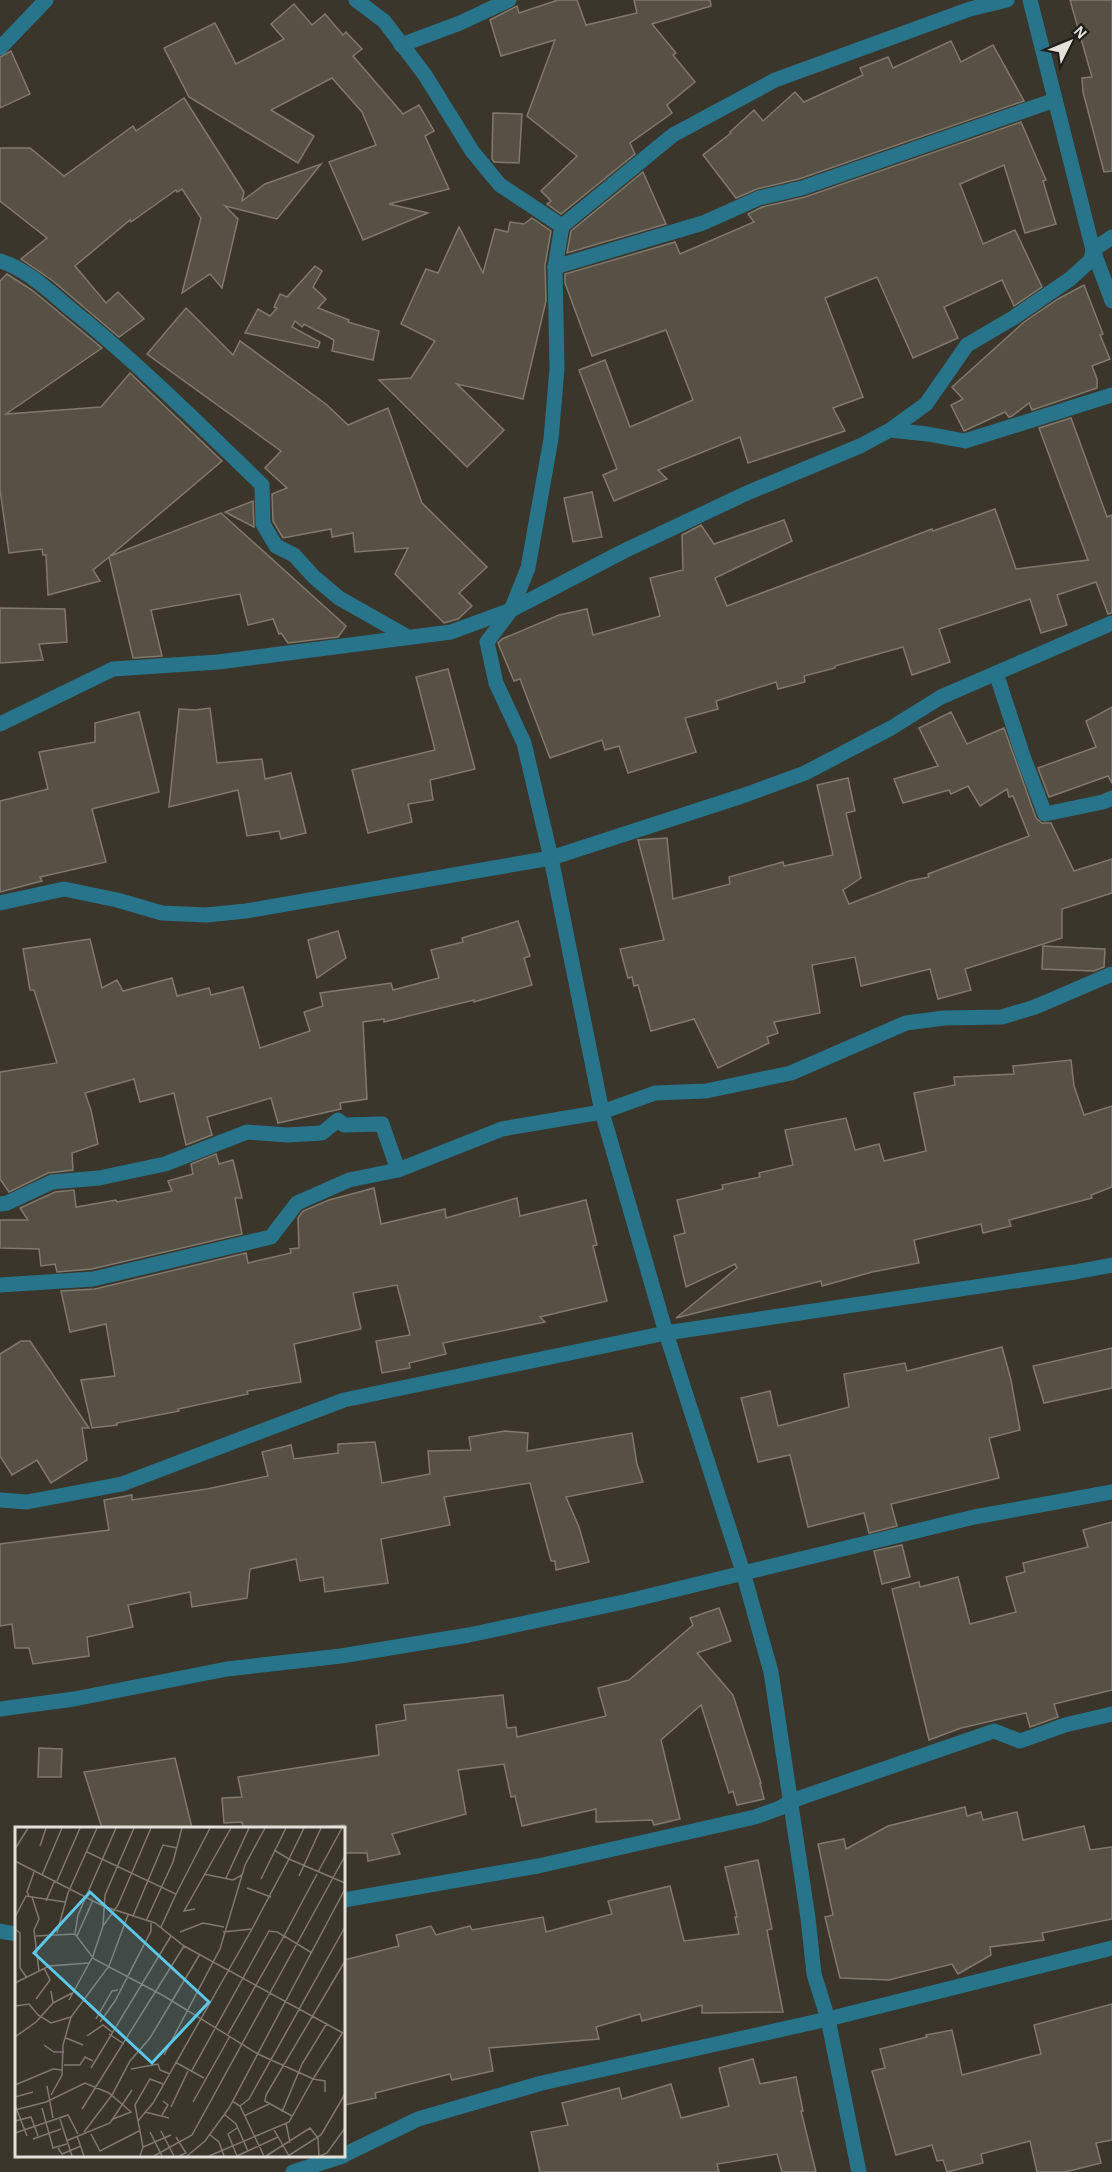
<svg xmlns="http://www.w3.org/2000/svg" width="1112" height="2172" font-family="'Alegreya Sans',sans-serif">
<style>
.building{fill:#565045;stroke:#807a6e;stroke-width:1.5}
.lines{fill:none;stroke-linecap:round;stroke-linejoin:round}
.minor{stroke:#27748b;stroke-width:15}
.inset-road{fill:none;stroke:#7f7a71;stroke-width:1.5}
.view{fill:#5dc7e8;fill-opacity:0.15;stroke:#5dc7e8;stroke-width:3}
.inset-edge{fill:none;stroke:#e4e1da;stroke-width:3}
</style>
<rect width="100%" height="100%" fill="#3b362b"/>
<g class="building">
<polygon points="558,0 577,0 586,25 637,13 634,0 710,0 711,6 652,24 676,53 673,55 695,82 667,105 672,113 630,143 635,154 561,214 547,204 551,201 541,191 577,156 527,116 555,40 501,56 490,20 517,6 519,13"/>
<polygon points="1070,0 1112,0 1112,171 1104,172 1083,92 1082,78 1092,77"/>
<polygon points="294,4 312,25 325,14 343,35 346,32 362,49 353,56 403,114 419,105 434,131 425,136 449,189 389,204 428,213 363,240 329,162 376,145 362,112 332,78 271,110 314,136 298,163 189,97 164,48 215,23 236,64 284,39 271,24"/>
<polygon points="951,41 961,62 993,45 1024,101 799,179 757,189 736,198 703,155 731,133 730,132 754,110 763,121 795,92 804,102 863,75 860,68 888,57 893,68"/>
<polygon points="11,51 30,94 0,108 0,57"/>
<polygon points="184,98 244,192 242,201 265,184 321,164 277,219 225,206 238,219 222,288 210,274 182,293 201,218 182,189 177,192 176,190 131,222 130,220 75,266 106,303 118,292 144,319 119,337 53,281 21,259 47,238 0,201 0,148 30,148 64,176 133,126 136,131"/>
<polygon points="493,113 522,114 519,163 494,162 492,159"/>
<polygon points="1021,122 1046,180 1043,181 1056,224 1025,233 1004,165 960,184 983,244 1015,230 1042,287 1014,306 1002,280 944,307 958,338 913,358 877,277 825,298 863,397 833,408 845,431 748,463 740,437 658,470 667,479 614,501 603,475 617,469 579,370 605,360 630,427 693,400 666,330 592,356 565,283 565,274 675,242 680,254 754,222 748,214 762,207 805,197"/>
<polygon points="643,172 666,224 567,253 571,231"/>
<polygon points="532,218 551,231 545,265 546,301 523,399 457,384 504,430 467,467 379,380 411,378 435,341 401,324 426,269 438,273 459,227 483,273 495,229 508,232 510,222 524,224"/>
<polygon points="315,266 322,271 313,287 326,299 318,308 349,320 348,322 379,331 373,360 332,351 334,340 304,324 302,327 295,321 292,327 320,342 318,348 245,333 258,309 270,316 277,308 274,307 280,294 287,297"/>
<polygon points="7,274 32,290 102,348 6,414 101,407 130,373 222,461 110,556 221,513 346,626 338,637 288,643 281,633 279,634 273,619 248,625 240,594 151,610 162,656 133,658 109,557 93,570 100,581 48,595 46,555 43,555 42,549 9,553 0,490 0,281"/>
<polygon points="1084,285 1103,334 1100,335 1110,359 1092,366 1097,379 1097,388 1032,410 1029,403 1012,416 1009,417 1005,412 964,431 951,405 963,399 952,387 1024,322 1058,299"/>
<polygon points="186,308 233,355 240,341 327,405 348,425 388,408 422,503 487,567 459,593 472,606 458,619 444,623 395,574 408,548 355,552 353,533 332,537 331,529 283,538 273,521 272,494 287,488 265,468 281,451 147,354"/>
<polygon points="1071,418 1107,517 1112,515 1112,613 1108,614 1096,582 1057,595 1067,625 1041,633 1030,599 939,629 950,662 912,675 903,647 835,666 835,668 804,676 805,682 778,689 776,682 716,701 718,709 685,718 696,752 628,773 619,746 605,750 602,740 550,758 520,679 514,681 498,643 502,639 559,615 587,609 593,635 660,616 650,578 683,570 682,535 701,525 714,544 784,520 792,541 715,578 727,606 932,529 933,531 995,509 1016,569 1088,560 1039,428"/>
<polygon points="592,492 602,537 573,542 564,498"/>
<polygon points="253,501 254,527 225,512"/>
<polygon points="0,608 65,609 67,642 39,644 43,660 0,663"/>
<polygon points="448,669 475,769 430,780 433,800 408,804 412,822 368,833 352,770 435,750 416,677"/>
<polygon points="1112,707 1112,783 1108,776 1049,797 1038,768 1096,747 1086,721"/>
<polygon points="210,708 217,763 262,759 265,779 291,773 306,833 281,839 279,831 247,836 238,790 169,807 179,709 196,710"/>
<polygon points="139,712 159,792 92,809 106,862 40,877 42,881 0,892 0,801 48,789 39,752 95,742 95,723"/>
<polygon points="951,712 967,744 1004,728 1036,818 1042,823 1051,823 1074,871 1112,859 1112,893 1062,909 1062,938 965,969 971,990 938,999 930,969 861,986 855,957 812,965 820,1013 774,1022 778,1033 767,1037 769,1043 718,1068 694,1019 651,1031 638,985 634,986 632,977 628,978 620,949 664,940 638,840 667,838 673,899 730,884 729,877 783,862 784,866 833,855 817,785 848,778 855,811 846,813 861,878 843,890 849,904 909,881 929,877 928,874 1029,836 1013,796 1009,797 1007,789 980,806 968,786 951,794 949,790 903,803 894,779 938,766 919,728"/>
<polygon points="518,921 530,956 524,958 532,985 474,1002 474,1000 384,1022 384,1019 363,1022 367,1099 340,1103 341,1109 278,1123 271,1098 207,1117 212,1135 186,1145 174,1093 140,1102 134,1079 85,1093 91,1110 98,1144 72,1153 73,1170 48,1173 9,1192 0,1179 0,1072 57,1063 34,990 30,990 23,949 90,939 102,988 117,980 123,991 172,978 177,996 209,988 211,995 243,987 260,1048 310,1031 304,1012 323,1006 320,993 391,983 393,990 439,978 431,950 463,942 462,938"/>
<polygon points="338,931 346,958 317,978 308,940"/>
<polygon points="1043,946 1105,949 1104,967 1094,971 1042,969"/>
<polygon points="1071,1060 1074,1086 1084,1115 1112,1106 1112,1187 1091,1195 1092,1198 1009,1220 1011,1226 983,1233 981,1224 914,1240 919,1263 872,1272 822,1286 821,1281 676,1318 737,1268 735,1264 686,1287 674,1236 685,1233 677,1200 723,1189 722,1185 760,1177 759,1173 793,1165 785,1130 846,1118 855,1150 879,1144 884,1161 926,1151 914,1093 955,1085 954,1077 1014,1074 1013,1066"/>
<polygon points="216,1154 219,1164 233,1160 242,1198 235,1198 242,1234 92,1269 57,1272 55,1264 41,1266 39,1249 0,1248 0,1220 28,1220 20,1208 55,1192 74,1190 76,1207 116,1200 117,1202 172,1191 168,1181 193,1174 191,1164"/>
<polygon points="374,1188 381,1224 445,1209 446,1218 517,1198 520,1216 586,1200 597,1245 593,1246 607,1301 540,1317 545,1322 443,1343 446,1354 409,1363 410,1368 382,1373 376,1341 410,1335 397,1285 353,1293 361,1329 294,1344 301,1382 247,1391 248,1394 178,1409 179,1411 117,1423 117,1425 92,1428 81,1380 115,1376 106,1324 70,1332 61,1291 95,1289 246,1253 248,1263 291,1253 290,1249 299,1248 298,1218 303,1211 329,1200"/>
<polygon points="21,1341 30,1341 89,1428 82,1428 87,1460 51,1483 37,1460 12,1475 0,1456 0,1354"/>
<polygon points="1002,1347 1011,1380 1020,1430 989,1438 999,1478 891,1504 897,1526 869,1533 864,1513 808,1527 790,1455 758,1462 741,1398 770,1391 778,1426 849,1407 844,1374 905,1363 907,1371"/>
<polygon points="1112,1348 1112,1388 1044,1403 1033,1366"/>
<polygon points="505,1431 528,1433 527,1451 632,1433 637,1464 643,1482 566,1497 579,1527 589,1562 556,1570 555,1561 551,1561 530,1483 444,1497 450,1525 381,1539 388,1583 325,1592 323,1577 300,1581 296,1559 250,1569 247,1598 192,1607 190,1592 128,1605 133,1627 87,1637 89,1656 33,1664 29,1648 15,1648 12,1624 0,1626 0,1544 109,1530 104,1500 132,1495 132,1500 207,1489 268,1476 262,1452 291,1445 294,1459 338,1453 338,1444 375,1442 382,1483 430,1474 428,1451 471,1450 469,1437"/>
<polygon points="1112,1522 1112,1690 1054,1704 1058,1717 1030,1727 1026,1713 961,1728 929,1740 892,1589 919,1582 920,1587 958,1577 970,1624 1016,1612 1006,1577 1025,1572 1023,1563 1088,1547 1083,1530"/>
<polygon points="902,1545 910,1577 882,1584 874,1551"/>
<polygon points="719,1608 731,1641 697,1653 733,1695 761,1783 760,1783 764,1799 737,1805 733,1791 729,1793 701,1705 661,1740 680,1819 654,1825 652,1820 596,1822 596,1809 522,1826 515,1796 511,1797 504,1764 458,1770 466,1814 392,1834 400,1854 368,1861 367,1853 344,1853 344,1825 301,1828 243,1828 242,1822 224,1823 222,1798 242,1797 238,1777 379,1755 376,1725 406,1720 404,1705 503,1695 507,1728 516,1727 517,1737 606,1716 598,1688 629,1680 693,1625 690,1618"/>
<polygon points="39,1748 62,1749 61,1777 38,1777"/>
<polygon points="175,1758 192,1828 102,1828 84,1772"/>
<polygon points="965,1807 967,1816 981,1812 983,1820 1017,1812 1023,1840 1084,1826 1090,1850 1112,1847 1112,1919 1042,1933 1044,1940 990,1947 991,1955 958,1974 952,1964 889,1980 840,1978 825,1917 833,1915 818,1844 844,1839 846,1849 888,1826"/>
<polygon points="758,1860 772,1929 767,1930 783,2012 702,2013 702,2005 642,2021 640,2014 596,2027 599,2039 489,2048 493,2071 452,2080 450,2074 375,2093 376,2098 344,2105 344,1960 399,1946 396,1935 431,1926 436,1935 470,1926 472,1930 543,1917 546,1932 612,1914 608,1901 670,1886 684,1941 739,1934 735,1917 737,1917 725,1867"/>
<polygon points="1112,2004 1112,2140 1096,2143 1101,2163 1065,2172 1037,2172 1030,2141 981,2154 983,2163 947,2172 943,2160 937,2161 932,2145 896,2155 872,2071 885,2068 880,2049 927,2037 926,2035 952,2030 962,2075 1041,2054 1034,2025"/>
<polygon points="753,2059 760,2084 796,2077 803,2111 801,2111 816,2172 782,2172 777,2154 717,2164 719,2172 540,2172 531,2132 568,2125 562,2103 619,2088 622,2099 671,2084 681,2118 729,2106 719,2068"/>
</g>
<g class="lines">
<g class="minor">
<polyline points="356,0 384,21 425,75 472,151 500,185 562,226 555,267 557,369 551,439 528,568 511,610 487,642 496,683 524,743 551,858 602,1112 666,1333 743,1572 771,1672 808,1918 814,1974 828,2019 859,2172"/>
<polyline points="1030,0 1093,250 1112,301"/>
<polyline points="401,45 460,23 509,0"/>
<polyline points="0,48 46,0"/>
<polyline points="562,226 673,135 775,80 970,9 1007,0"/>
<path d="M0 261C27 269 50 292 72 310 139 364 200 425 262 485L263 524 276 546 294 555 314 577 339 598 406 636"/>
<polyline points="555,267 703,223 759,198 802,188 1055,100"/>
<polyline points="890,430 928,434 965,441 1112,395"/>
<polyline points="996,673 1024,759 1045,814 1103,802 1112,798"/>
<polyline points="0,724 113,669 218,662 451,632 511,610 624,551 747,493 860,446 890,430 926,404 967,345 1013,318 1070,279 1091,260 1093,250 1112,237"/>
<polyline points="0,903 64,889 117,900 162,913 206,915 246,911 551,858 745,795 805,773 891,728 941,697 1112,623"/>
<polyline points="0,1204 7,1203 52,1182 99,1178 165,1164 247,1132 287,1135 322,1133 338,1120 344,1125 382,1124 398,1170"/>
<polyline points="0,1285 93,1279 271,1237 297,1203 349,1180 398,1170 502,1129 602,1112 655,1093 706,1091 791,1073 906,1023 944,1018 1002,1017 1035,1007 1112,974"/>
<polyline points="0,1500 27,1502 122,1484 344,1400 666,1333 1075,1272 1112,1265"/>
<polyline points="0,1709 74,1699 227,1669 341,1656 469,1635 628,1601 974,1517 1112,1492"/>
<polyline points="344,1900 538,1866 755,1817 780,1808 791,1801 994,1731 1020,1741 1065,1725 1112,1714"/>
<polyline points="0,1931 16,1934"/>
<polyline points="344,2155 418,2119 542,2083 828,2019 1112,1948"/>
<polyline points="293,2172 343,2156"/>
</g>
</g>
<g transform="translate(15 1827)">
<rect width="330" height="330" fill="#3b362b"/>
<path class="inset-road" d="M289 1 274 32 330 56M25 19 31 1M0 22 13 1M72 25 161 67 146 100M0 34 88 79 140 96 169 119 328 206M303 45 327 1M189 47 218 53 227 48M27 48 47 1M284 49 306 1M211 51 234 1M246 52 271 1M42 54 65 1M232 61 256 70M161 67 195 1M14 69 12 65 19 45M17 70 24 92 19 103 24 144M31 74 40 53M180 82 169 84 216 1M118 89 148 18 162 21M0 90 11 69 50 75M131 94 158 35 167 1M88 99 103 78 136 1M0 102 5 106V141L12 151M165 105 188 96 209 100M208 105 237 102 274 32 259 23M42 106 53 66 82 1M60 107 63 88 101 1M21 109 60 107 79 132 149 169 243 227 294 250 298 252 328 205M62 109 78 73M297 126 269 109 302 47M0 156 34 139 74 136M21 172 35 153 29 141M54 173 78 129 88 99 90 68 119 1M38 176 57 166M0 179 14 177 23 188 36 196 56 190M81 192 97 164 103 163M85 195 100 174 136 104V96M94 207 109 217M72 209 88 198 97 205M0 210 21 195 38 176 36 164M51 211 68 218M29 218 39 225H49M149 228 205 122 230 38 250 1M160 235 189 251M49 238H65L70 230 78 234M76 241 156 109M116 242 143 237 145 243 155 247M176 245 254 104 262 105 269 109 213 207M0 258 38 242 47 243M32 259 38 291M36 268 47 248 48 218 56 190 94 139 113 88M0 270 18 265M217 274 225 279 249 329M178 275 215 209M0 278 12 309M225 279 234 272 330 100M156 280 173 244M27 281 38 321 52 317M67 282 169 119M0 283 31 275 70 256 94 266 116 285 98 292M130 285 154 291M267 285 287 237 312 196M209 287 221 297 233 324M147 288 153 278 148 274M229 289 254 277M277 289 250 274 251 268 330 134M45 292 57 329M0 294 16 290 23 309M123 294 120 278 135 252 148 257M271 296 275 316M222 301 213 307 222 329M258 301 274 329M146 304 159 329M69 305 97 268 115 234 135 211 185 127M135 305 147 329M0 306 53 288 63 307M76 307 85 324 124 304M194 307 204 315 209 329M62 309 69 329M161 310 171 326 164 329M18 312 46 302M51 314 95 296 117 263M128 320 123 294 138 276 237 102M43 321 47 327 66 319M125 329 128 320 156 308M139 329 177 308 330 29M172 329 190 314 214 281 330 62M194 329 274 295 298 252 310 254V265M222 329 263 310M251 329 295 301 303 311 304 329M273 329 306 308 330 267M305 329 312 326 330 301"/>
<path class="view" d="M75 65 194 175 137 236 19 126Z"/>
<rect width="330" height="330" class="inset-edge"/>
</g>
<g transform="translate(1070 42) rotate(47)" stroke="#201e19" stroke-width="4.5" paint-order="stroke">
<path d="M0-4.5L10 22L0 15L-10 22Z" fill="#e4e1da"/>
<text y="-9" font-size="16" font-weight="bold" text-anchor="middle" fill="#e4e1da">N</text>
</g>
</svg>
